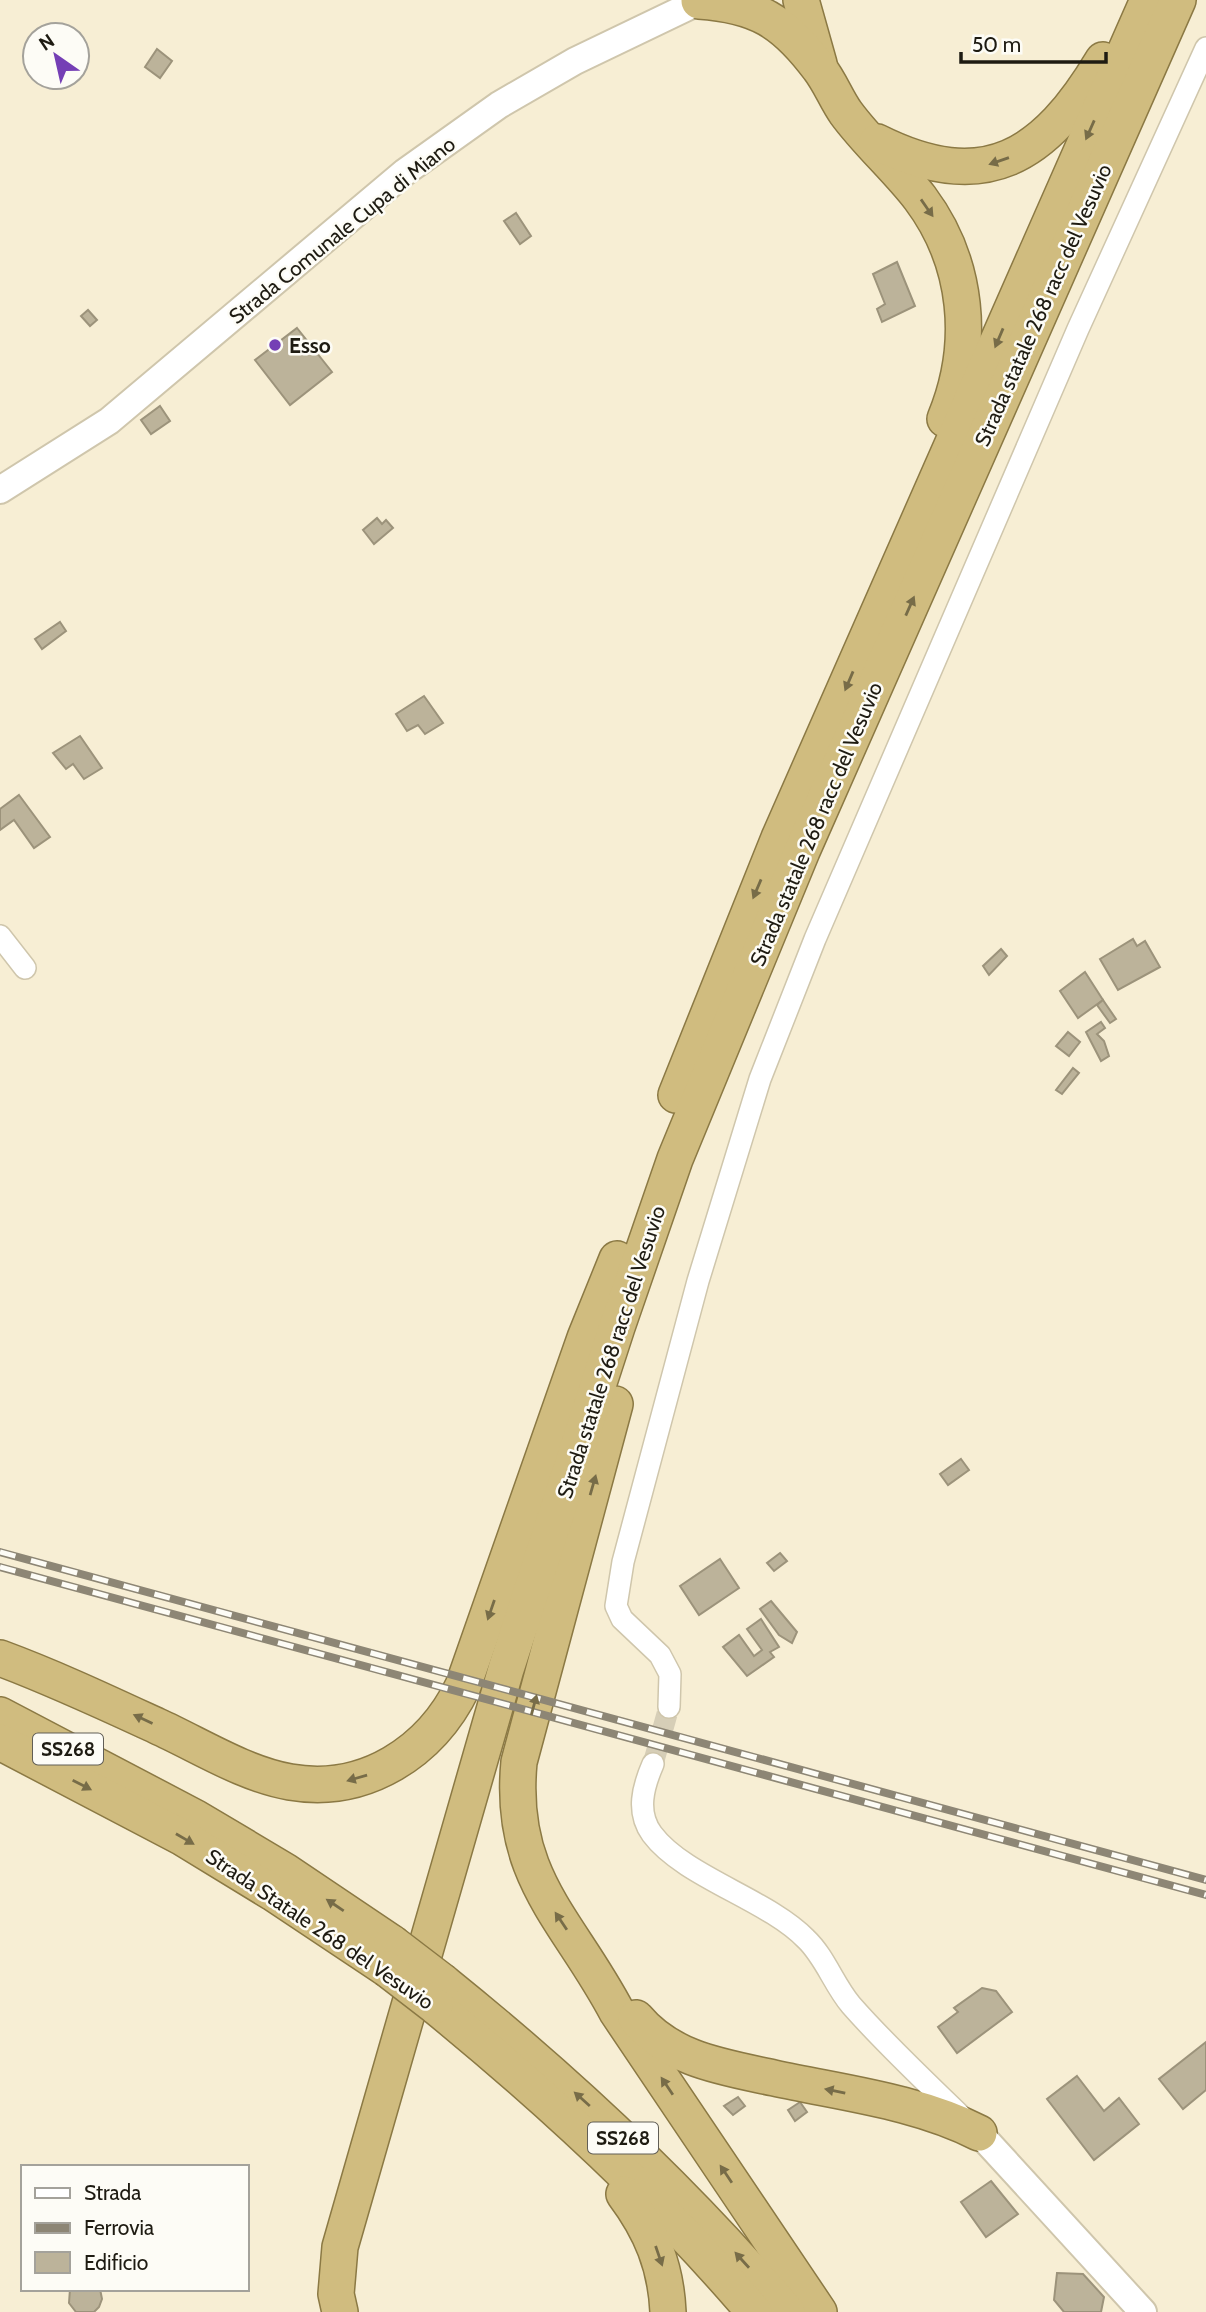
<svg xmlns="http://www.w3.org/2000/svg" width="1206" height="2312" font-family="Cabin,sans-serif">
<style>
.building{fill:#bcb39a;stroke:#9c937b;stroke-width:2}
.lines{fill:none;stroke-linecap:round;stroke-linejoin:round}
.minor-tunnel{stroke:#d6ceb7;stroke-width:21;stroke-dasharray:21 10;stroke-linecap:butt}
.minor-casing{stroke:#cfc6ac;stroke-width:24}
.tertiary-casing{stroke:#cfc6ac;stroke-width:30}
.trunk-casing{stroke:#8b7944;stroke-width:38}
.minor{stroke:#fff;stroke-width:21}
.tertiary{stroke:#fff;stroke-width:26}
.trunk{stroke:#d0bc7f;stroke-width:35}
.rail-casing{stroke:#8d8675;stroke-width:8}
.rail{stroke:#fdfcf6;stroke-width:5;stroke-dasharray:16;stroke-linecap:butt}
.trunk-bridge-casing{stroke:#8b7944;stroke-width:38;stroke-linecap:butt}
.trunk-bridge{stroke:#d0bc7f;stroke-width:35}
.oneway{fill:#776c48}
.poi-dot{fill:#753fb5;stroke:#fdfcf6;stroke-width:2.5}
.labels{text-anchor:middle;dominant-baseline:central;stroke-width:5;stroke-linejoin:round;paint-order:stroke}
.shield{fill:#fdfcf6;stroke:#615e56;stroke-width:2}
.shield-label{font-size:19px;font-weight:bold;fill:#1e1b12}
.street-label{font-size:21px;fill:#1e1b12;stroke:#fdfcf6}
.poi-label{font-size:21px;font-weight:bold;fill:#1e1b12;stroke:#fdfcf6;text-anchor:start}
</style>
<rect width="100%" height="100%" fill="#f7eed4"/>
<g class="building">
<polygon points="157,49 172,61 160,78 145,67"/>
<polygon points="516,213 531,236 520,244 504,221"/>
<polygon points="897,262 915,306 882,322 877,309 885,304 873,274"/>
<polygon points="88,310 97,320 90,326 81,316"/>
<polygon points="297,328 332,372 290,405 255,360"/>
<polygon points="160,406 170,421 151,434 141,420"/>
<polygon points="377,518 382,524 386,520 393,528 374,544 363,530"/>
<polygon points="60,622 66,631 42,649 35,639"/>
<polygon points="424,696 443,723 425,734 418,725 407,731 396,714"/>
<polygon points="80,736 102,768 84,779 73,764 66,769 53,753"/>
<polygon points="19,795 50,837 34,848 14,820 0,830 0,809"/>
<polygon points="1133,939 1137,946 1145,941 1160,967 1118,990 1100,959"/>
<polygon points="1001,949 1007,956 989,975 983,966"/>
<polygon points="1085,972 1103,1000 1078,1018 1060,991"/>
<polygon points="1103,1000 1116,1019 1110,1023 1097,1005"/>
<polygon points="1101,1022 1105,1028 1097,1034 1104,1041 1109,1056 1101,1061 1086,1032"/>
<polygon points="1068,1032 1080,1042 1069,1056 1056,1046"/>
<polygon points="1073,1068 1079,1073 1062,1094 1056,1090"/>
<polygon points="961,1459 969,1470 948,1485 940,1474"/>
<polygon points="780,1553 787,1561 774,1571 767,1563"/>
<polygon points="720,1559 739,1588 699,1615 680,1586"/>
<polygon points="771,1601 797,1632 792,1643 779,1635 760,1609"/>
<polygon points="761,1619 779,1647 770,1652 774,1657 747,1676 723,1647 739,1635 754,1656 762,1650 747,1629"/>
<polygon points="982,1988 996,1991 1012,2012 957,2053 938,2027 958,2012 954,2008"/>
<polygon points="1206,2042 1206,2090 1183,2109 1159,2079"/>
<polygon points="1077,2076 1104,2111 1119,2098 1139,2124 1094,2160 1047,2099"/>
<polygon points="738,2097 745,2106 733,2115 724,2106"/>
<polygon points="800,2102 807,2112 795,2121 788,2110"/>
<polygon points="991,2181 1018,2214 986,2237 961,2202"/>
<polygon points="1057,2273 1083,2274 1104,2297 1101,2312 1064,2312 1054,2300"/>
<polygon points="70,2289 100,2289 102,2299 99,2307 94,2312 76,2312 69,2303"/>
</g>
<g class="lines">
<polyline class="minor-tunnel" points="653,1764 669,1707"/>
<defs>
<g id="minor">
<polyline points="0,936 25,968"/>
<polyline points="669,1707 670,1674 660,1655 622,1619 616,1606 623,1562 698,1281 760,1079 815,939 1078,329 1206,48"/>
<path d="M653 1764C643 1787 636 1812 652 1834 684 1877 767 1899 806 1939 825 1957 834 1985 851 2005 886 2045 926 2082 964 2119"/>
</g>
<g id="tertiary">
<polyline points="0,490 109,421 405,172 499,105 575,61 702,0"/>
<polyline points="979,2133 1143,2312"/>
</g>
<g id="trunk">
<polyline points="801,0 819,64"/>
<path d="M699 1C757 5 784 21 819 68 830 82 836 99 846 113 868 143 897 168 920 198 968 262 976 344 945 419"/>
<path d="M877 142C985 196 1045 157 1103 60"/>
<polyline points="676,1095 779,838 1148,0"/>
<path d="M615 1404 519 1762C508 1878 568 1919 617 2012L819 2312"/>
<path d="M0 1658C54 1678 105 1702 157 1726 199 1745 244 1774 290 1782 365 1795 431 1752 463 1686L585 1338 617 1259"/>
<polyline points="0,1715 196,1818 285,1871 392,1943"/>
<polyline points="0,1742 183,1838 273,1893 387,1969"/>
<path d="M443 1982C567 2082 683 2190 787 2312"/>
<path d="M435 2006C550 2100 658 2199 754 2312"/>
<path d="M636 2018C671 2060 723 2067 774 2078 842 2093 916 2101 979 2133"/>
<path d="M624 2194C651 2230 666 2266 668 2312"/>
<polyline points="340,2312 336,2294 340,2247 506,1669 617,1327 675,1159 802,851 1178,0"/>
</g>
</defs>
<use href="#minor" class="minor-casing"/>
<use href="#tertiary" class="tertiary-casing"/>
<use href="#trunk" class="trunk-casing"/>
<use href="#minor" class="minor"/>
<use href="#tertiary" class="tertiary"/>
<use href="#trunk" class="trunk"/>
<defs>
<g id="rail">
<polyline points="0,1552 1206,1880"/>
<polyline points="0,1567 1206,1895"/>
</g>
</defs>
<use href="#rail" class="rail-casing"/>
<use href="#rail" class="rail"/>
<defs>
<g id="trunk-bridge">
<polyline points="392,1943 443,1982"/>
<polyline points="387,1969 435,2006"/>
</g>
</defs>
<use href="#trunk-bridge" class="trunk-bridge-casing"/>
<use href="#trunk-bridge" class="trunk-bridge"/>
</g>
<defs><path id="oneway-solid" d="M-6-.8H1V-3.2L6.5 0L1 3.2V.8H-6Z" transform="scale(1.75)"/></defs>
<g class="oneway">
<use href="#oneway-solid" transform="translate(1090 130) rotate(114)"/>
<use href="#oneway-solid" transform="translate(999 161) rotate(161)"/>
<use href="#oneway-solid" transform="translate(927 208) rotate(55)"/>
<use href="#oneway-solid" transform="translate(999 338) rotate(113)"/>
<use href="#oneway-solid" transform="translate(910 606) rotate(-66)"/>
<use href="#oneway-solid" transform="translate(849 681) rotate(113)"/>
<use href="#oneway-solid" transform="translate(757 889) rotate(113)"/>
<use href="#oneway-solid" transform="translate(593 1485) rotate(-74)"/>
<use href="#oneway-solid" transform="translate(491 1610) rotate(109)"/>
<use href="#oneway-solid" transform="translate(534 1705) rotate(-75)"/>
<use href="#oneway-solid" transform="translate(143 1719) rotate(-155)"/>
<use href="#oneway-solid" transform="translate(357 1778) rotate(164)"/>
<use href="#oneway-solid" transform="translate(82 1785) rotate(27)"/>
<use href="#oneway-solid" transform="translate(185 1839) rotate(30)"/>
<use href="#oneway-solid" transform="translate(335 1905) rotate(-146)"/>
<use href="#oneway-solid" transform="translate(561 1921) rotate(-124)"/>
<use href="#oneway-solid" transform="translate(667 2086) rotate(-124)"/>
<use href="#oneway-solid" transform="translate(835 2091) rotate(-168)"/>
<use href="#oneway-solid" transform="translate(582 2099) rotate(-138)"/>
<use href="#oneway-solid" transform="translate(726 2174) rotate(-124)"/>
<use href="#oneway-solid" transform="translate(659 2256) rotate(71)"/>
<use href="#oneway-solid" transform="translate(742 2260) rotate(-132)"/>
</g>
<circle class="poi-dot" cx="275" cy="345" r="7"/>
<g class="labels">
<g class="shield">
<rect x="33" y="1733.5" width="70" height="31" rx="5"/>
<rect x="588" y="2122.5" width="70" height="31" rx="5"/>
</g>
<g class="shield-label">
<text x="68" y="1749">SS268</text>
<text x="623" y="2138">SS268</text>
</g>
<g class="street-label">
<text transform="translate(342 230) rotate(-39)">Strada Comunale Cupa di Miano</text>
<text transform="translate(1043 305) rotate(-66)">Strada statale 268 racc del Vesuvio</text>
<text transform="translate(816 824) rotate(-67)">Strada statale 268 racc del Vesuvio</text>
<text transform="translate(611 1352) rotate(-72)">Strada statale 268 racc del Vesuvio</text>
<text transform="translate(320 1929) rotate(34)">Strada Statale 268 del Vesuvio</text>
</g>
<g class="poi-label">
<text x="289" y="345">Esso</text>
</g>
</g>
<rect x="21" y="2165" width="228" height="126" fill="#fdfcf6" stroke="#a4a29b" stroke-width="2"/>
<rect x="35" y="2188" width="35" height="10" fill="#ffffff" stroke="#a4a29b" stroke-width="2"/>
<text x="84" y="2200" font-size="21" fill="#1e1b12">Strada</text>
<rect x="35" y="2223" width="35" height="10" fill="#8d8675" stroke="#a4a29b" stroke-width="2"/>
<text x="84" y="2235" font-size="21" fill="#1e1b12">Ferrovia</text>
<rect x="35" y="2252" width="35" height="21" fill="#bcb39a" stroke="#a4a29b" stroke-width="2"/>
<text x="84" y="2270" font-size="21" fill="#1e1b12">Edificio</text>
<g transform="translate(56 56) rotate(326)"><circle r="33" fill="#fdfcf6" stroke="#a4a29b" stroke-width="2"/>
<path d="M0-5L12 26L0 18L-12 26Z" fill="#753fb5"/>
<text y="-10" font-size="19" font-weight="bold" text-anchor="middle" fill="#1e1b12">N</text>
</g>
<path d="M961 52v10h145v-10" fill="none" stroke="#1e1b12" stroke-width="3.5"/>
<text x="972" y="52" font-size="21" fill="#1e1b12" stroke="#fdfcf6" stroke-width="5" paint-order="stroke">50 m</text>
</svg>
